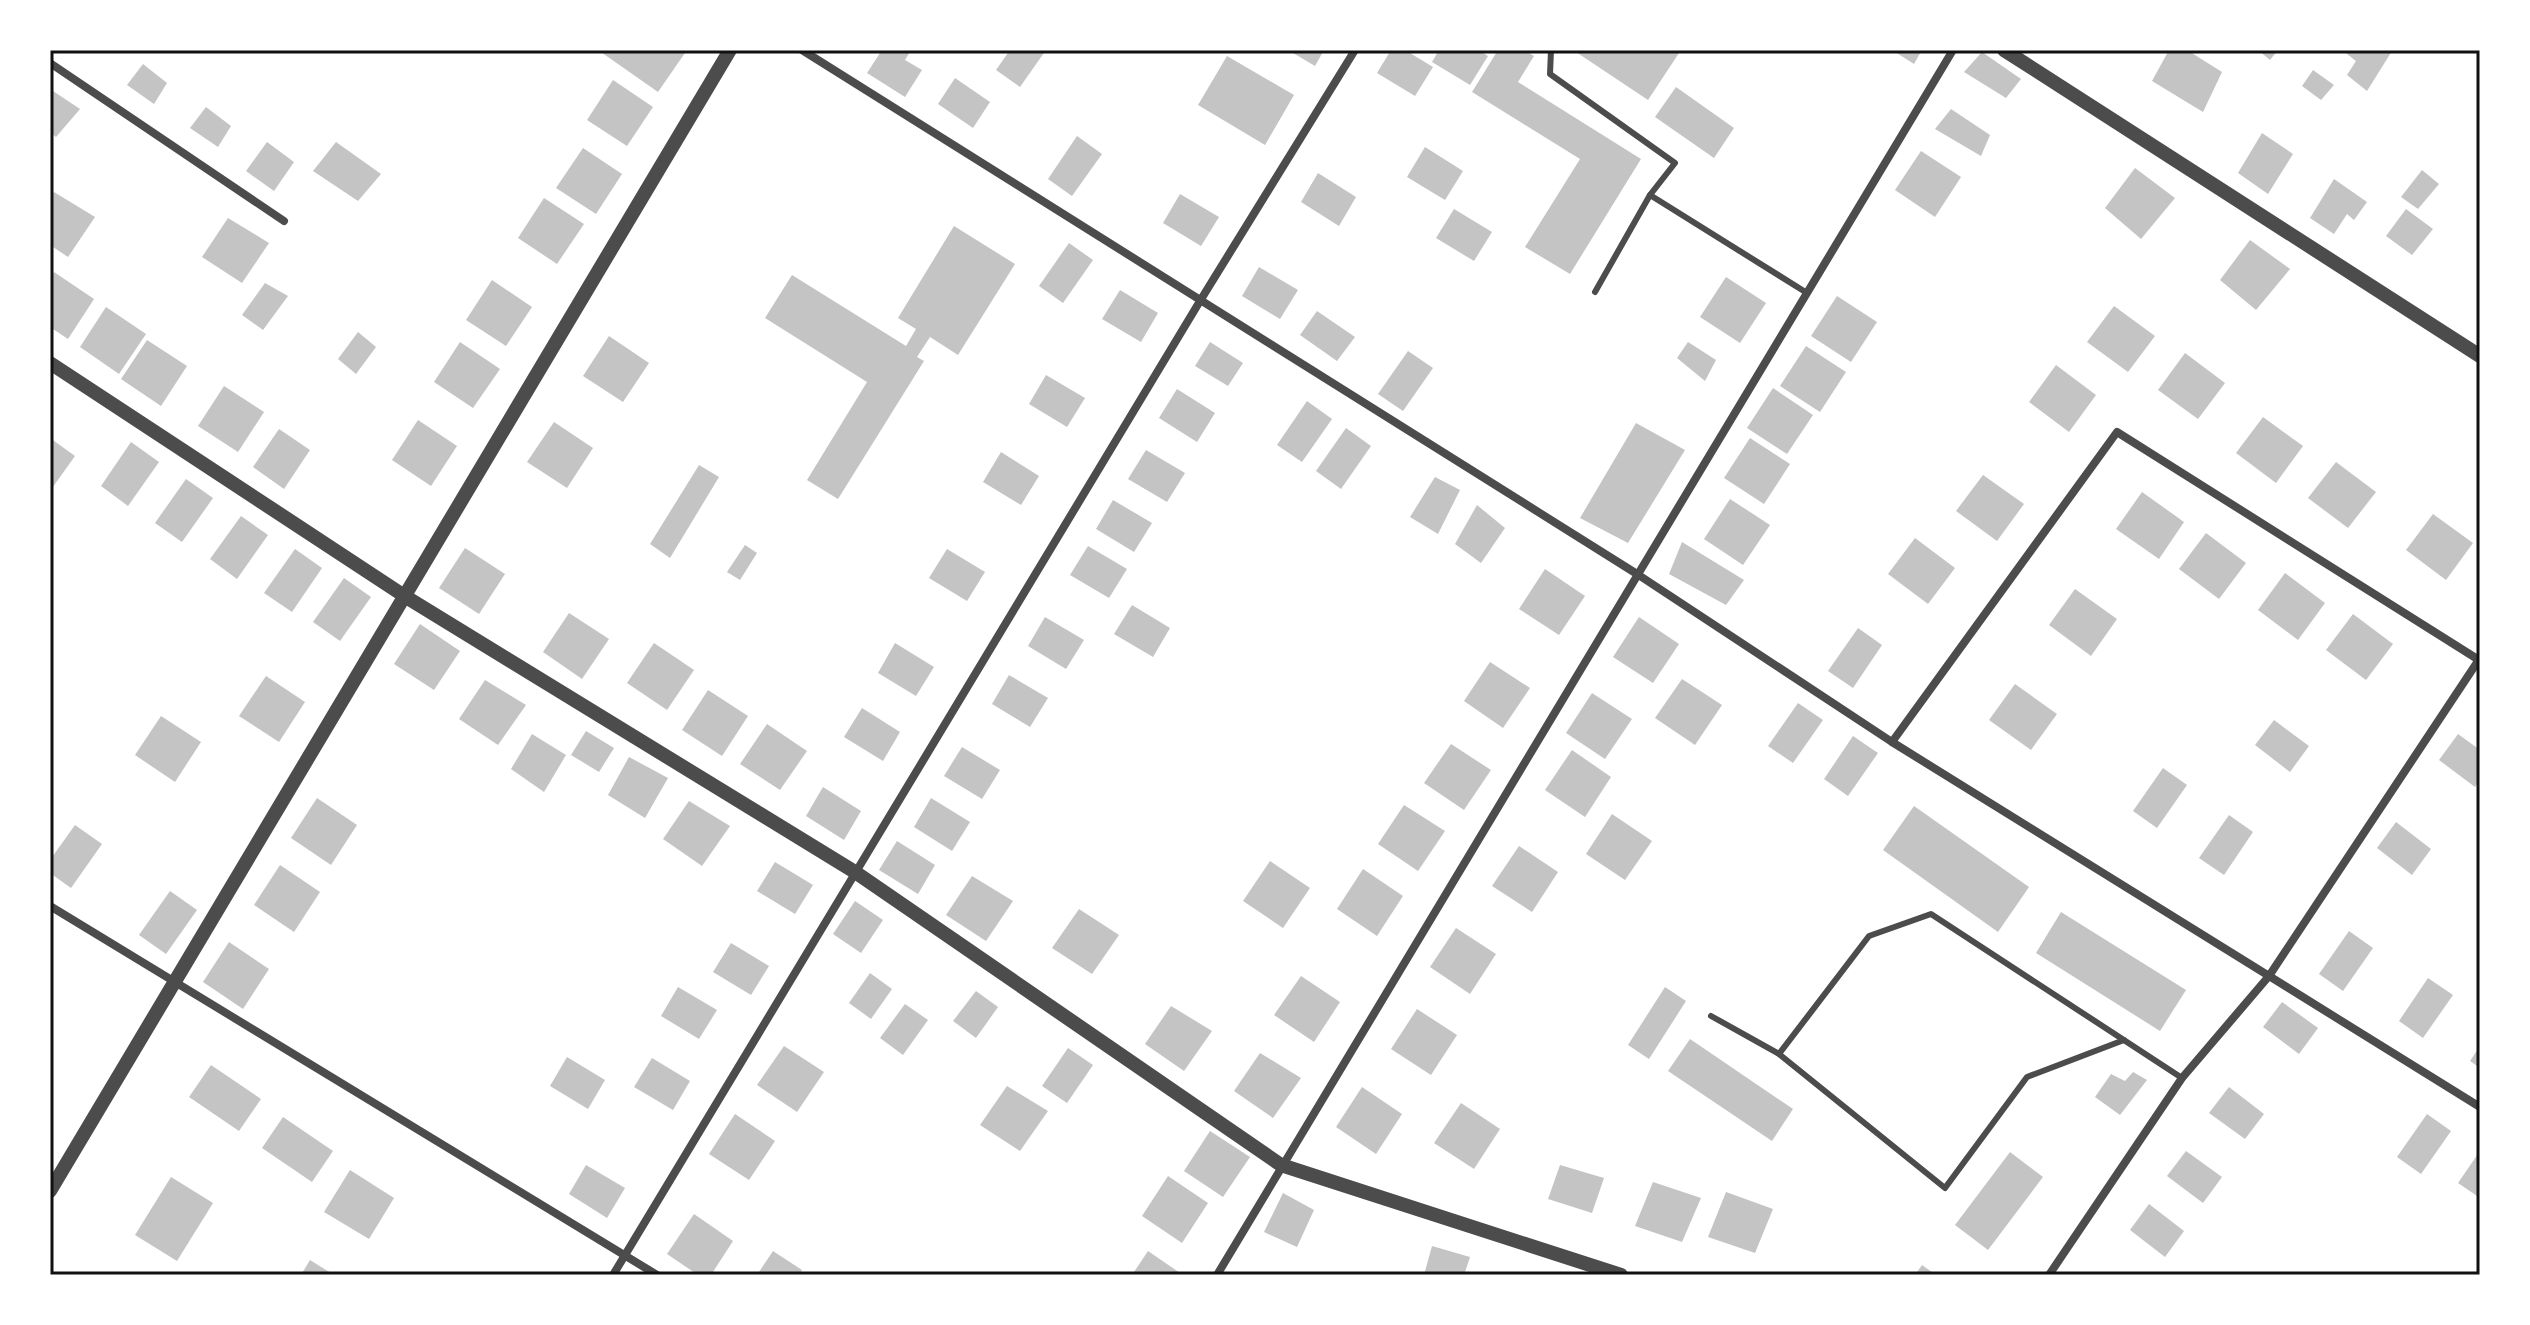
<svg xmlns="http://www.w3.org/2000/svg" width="2530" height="1325" font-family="Montserrat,sans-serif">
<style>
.building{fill:#c4c4c4}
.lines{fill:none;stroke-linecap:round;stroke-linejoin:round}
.service{stroke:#4c4c4c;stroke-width:6}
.minor{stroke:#4c4c4c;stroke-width:8}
.tertiary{stroke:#4c4c4c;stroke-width:14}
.neatline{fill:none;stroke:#111;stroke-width:3}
</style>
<rect width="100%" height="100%" fill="#fff"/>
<g class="building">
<polygon points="598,50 687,50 658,92"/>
<polygon points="882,50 911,50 905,60 922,70 905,97 867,73"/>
<polygon points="1010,50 1046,50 1020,87 996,70"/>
<polygon points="1288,50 1324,50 1315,66"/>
<polygon points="1391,50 1405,50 1433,67 1415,96 1377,73"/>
<polygon points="1439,50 1478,50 1488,56 1470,85 1432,62"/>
<polygon points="1498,50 1524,50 1534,56 1518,82 1641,159 1570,274 1525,247 1580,159 1472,92"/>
<polygon points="1573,50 1681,50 1648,100"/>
<polygon points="1892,50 1922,50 1914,64"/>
<polygon points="2169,50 2187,50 2222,72 2203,112 2152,81"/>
<polygon points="2258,50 2278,50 2270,60"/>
<polygon points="2342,50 2390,50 2392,51 2367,91 2347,75 2356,61"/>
<polygon points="1982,52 2021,79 2006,98 1964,72"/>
<polygon points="1227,56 1294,95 1265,145 1198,105"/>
<polygon points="143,64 167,83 154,104 127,85"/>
<polygon points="2313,70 2334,85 2321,100 2302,86"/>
<polygon points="955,78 990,102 973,128 938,104"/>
<polygon points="613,80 653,107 627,146 587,120"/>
<polygon points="1676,87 1734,128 1714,158 1655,117"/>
<polygon points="50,89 80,109 56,137 50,132"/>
<polygon points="206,107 231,126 218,147 190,128"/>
<polygon points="1951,109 1990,135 1981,156 1935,129"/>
<polygon points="2262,133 2293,154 2268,194 2238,173"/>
<polygon points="1077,136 1102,154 1072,196 1048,179"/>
<polygon points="267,142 294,162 274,191 246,171"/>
<polygon points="336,142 381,174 358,201 313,171"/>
<polygon points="1425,147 1463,171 1445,200 1407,177"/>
<polygon points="583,148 622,174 596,214 556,188"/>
<polygon points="1921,151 1961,177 1935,217 1895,190"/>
<polygon points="2135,168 2175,198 2141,239 2105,208"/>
<polygon points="2422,170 2439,184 2418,209 2401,197"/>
<polygon points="1318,173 1356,197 1339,226 1301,202"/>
<polygon points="2334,179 2367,202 2354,220 2347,214 2334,234 2310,218"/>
<polygon points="54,192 95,217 68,257 50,245 50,198"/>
<polygon points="1180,194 1219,217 1201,246 1163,223"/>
<polygon points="544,198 584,224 557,264 518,238"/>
<polygon points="1454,209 1492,232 1474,261 1436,238"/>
<polygon points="2406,209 2433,229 2412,255 2386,236"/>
<polygon points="228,218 269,243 242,283 202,257"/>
<polygon points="954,226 1015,264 958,355 930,337 917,357 924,361 838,499 807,480 867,382 765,318 792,275 906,346 916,329 898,318"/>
<polygon points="2250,240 2290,269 2256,310 2220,280"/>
<polygon points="1069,243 1093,260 1063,303 1039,286"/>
<polygon points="1259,267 1298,290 1280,319 1242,296"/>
<polygon points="54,272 94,299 68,339 50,327 50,279"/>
<polygon points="1726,277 1766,303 1740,343 1700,317"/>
<polygon points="492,280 532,307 506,346 466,320"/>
<polygon points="265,283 288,296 263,330 242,315"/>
<polygon points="1120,290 1158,313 1141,342 1102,319"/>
<polygon points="1837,296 1877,322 1851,362 1811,336"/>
<polygon points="2114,306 2155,336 2128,372 2087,342"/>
<polygon points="106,307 146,334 119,374 80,347"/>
<polygon points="1317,311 1355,337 1337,361 1300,335"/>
<polygon points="358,332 376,347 356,374 338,359"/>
<polygon points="609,336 649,363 623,402 583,376"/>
<polygon points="147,340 187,366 161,406 121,379"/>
<polygon points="460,342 500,369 473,408 434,382"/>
<polygon points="1210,342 1243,363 1228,386 1195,366"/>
<polygon points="1688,342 1716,360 1705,381 1677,358"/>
<polygon points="1806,346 1846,372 1820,412 1780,386"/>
<polygon points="1408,351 1433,368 1403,411 1378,394"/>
<polygon points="2185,353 2225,383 2198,419 2158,390"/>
<polygon points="2056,365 2096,395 2069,432 2029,402"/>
<polygon points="1046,375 1085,398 1067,427 1029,404"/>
<polygon points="224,386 264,412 238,452 198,426"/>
<polygon points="1773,388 1813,415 1787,454 1747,428"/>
<polygon points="1177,389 1215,413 1197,442 1159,418"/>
<polygon points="1307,401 1332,419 1302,462 1277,445"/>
<polygon points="2263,417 2303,446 2276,483 2236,453"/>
<polygon points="418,420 457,446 431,486 392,460"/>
<polygon points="554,422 593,448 567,488 527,462"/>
<polygon points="1636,423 1685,450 1628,543 1580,518"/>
<polygon points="1346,428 1371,446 1341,489 1316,471"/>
<polygon points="279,429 310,450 284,489 253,467"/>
<polygon points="50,438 75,456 50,491"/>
<polygon points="1750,438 1790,464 1764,504 1724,478"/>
<polygon points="131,442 159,462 128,506 101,486"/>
<polygon points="1146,450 1185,473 1167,502 1128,479"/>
<polygon points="1001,452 1039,476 1021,505 983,482"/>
<polygon points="2336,462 2376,492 2348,528 2308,498"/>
<polygon points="699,465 719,477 670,558 650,544"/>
<polygon points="1983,475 2024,504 1997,541 1956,511"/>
<polygon points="1435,477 1460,490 1438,534 1410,517"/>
<polygon points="186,479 213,498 182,542 155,523"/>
<polygon points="2142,492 2184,522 2159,559 2116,529"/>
<polygon points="1730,499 1770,525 1743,565 1704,539"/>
<polygon points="1113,500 1152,523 1134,552 1096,529"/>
<polygon points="1477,505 1505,528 1481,563 1455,544"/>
<polygon points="2433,514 2473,543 2446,580 2406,550"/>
<polygon points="241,516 268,535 237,579 210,559"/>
<polygon points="2206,533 2246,563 2219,599 2179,569"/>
<polygon points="1915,538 1955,568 1928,604 1888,574"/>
<polygon points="1682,542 1744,580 1726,605 1669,574"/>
<polygon points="745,545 757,553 740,580 727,572"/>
<polygon points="1088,546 1127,569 1109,598 1070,575"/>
<polygon points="465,548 505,574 479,614 439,588"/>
<polygon points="295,549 322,568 292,612 264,593"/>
<polygon points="947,549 985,572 967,601 929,578"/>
<polygon points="1545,569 1585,596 1559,635 1519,609"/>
<polygon points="2285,573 2325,603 2298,640 2258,610"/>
<polygon points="344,578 371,597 340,641 313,622"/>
<polygon points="2075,589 2117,619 2091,656 2049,625"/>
<polygon points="1132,605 1170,628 1153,657 1114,634"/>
<polygon points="569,613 609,639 582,679 543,652"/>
<polygon points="2353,614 2393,644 2366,680 2326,650"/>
<polygon points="1045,617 1084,640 1066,669 1028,646"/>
<polygon points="1639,617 1679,644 1653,683 1613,657"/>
<polygon points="420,624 460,651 434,690 394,664"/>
<polygon points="1858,628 1882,645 1853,688 1828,671"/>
<polygon points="654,643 694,670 667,710 627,683"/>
<polygon points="895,643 934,667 916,696 878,673"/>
<polygon points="1490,662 1530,688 1503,728 1464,701"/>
<polygon points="1009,675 1048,698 1030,727 992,704"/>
<polygon points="266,676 305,702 279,742 239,716"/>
<polygon points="1682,679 1722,705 1695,745 1655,718"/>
<polygon points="485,680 526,705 498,745 459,719"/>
<polygon points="2015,684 2057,714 2031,750 1989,720"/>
<polygon points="708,690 748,716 722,756 682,730"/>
<polygon points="1592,693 1632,719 1605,759 1566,733"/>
<polygon points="1798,703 1823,720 1793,763 1768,746"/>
<polygon points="862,708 900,732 883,761 844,737"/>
<polygon points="161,716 201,742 175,782 135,755"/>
<polygon points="2274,720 2309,746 2290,772 2255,745"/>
<polygon points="767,724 807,751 780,790 740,764"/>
<polygon points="586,731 614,748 599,772 571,755"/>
<polygon points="532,734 566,755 544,792 511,769"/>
<polygon points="2458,734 2480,750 2480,780 2475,787 2439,760"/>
<polygon points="1853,736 1878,753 1848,796 1824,779"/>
<polygon points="1451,744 1491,770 1464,810 1424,783"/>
<polygon points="962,747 1000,770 982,799 944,776"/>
<polygon points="1572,750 1611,777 1585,817 1545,790"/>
<polygon points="629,757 668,778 645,818 608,795"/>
<polygon points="2163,768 2187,785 2157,828 2133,811"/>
<polygon points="823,787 861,811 844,840 806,816"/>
<polygon points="317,798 357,825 331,865 291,838"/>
<polygon points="931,798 970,822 952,851 914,827"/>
<polygon points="689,801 730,826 702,866 663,839"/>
<polygon points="1404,805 1445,831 1418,871 1378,844"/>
<polygon points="1914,806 2029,887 1998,932 1883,850"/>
<polygon points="1612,814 1652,841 1625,880 1586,854"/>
<polygon points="2229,815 2253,832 2224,875 2199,858"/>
<polygon points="2396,822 2431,849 2412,875 2377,848"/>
<polygon points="75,825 102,844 71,888 50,873 50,860"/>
<polygon points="897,841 935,865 918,894 879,870"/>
<polygon points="1519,846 1558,872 1532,912 1492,886"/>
<polygon points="1270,861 1310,888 1283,928 1243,901"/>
<polygon points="775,862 813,885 795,914 757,891"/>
<polygon points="280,865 320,892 294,932 254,905"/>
<polygon points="1363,869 1403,896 1377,936 1337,909"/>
<polygon points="972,876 1013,901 986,941 946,915"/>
<polygon points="170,891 197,910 166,954 139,935"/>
<polygon points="855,901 883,920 861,953 833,934"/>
<polygon points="1079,909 1119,935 1092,974 1052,948"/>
<polygon points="2061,912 2186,990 2160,1031 2036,953"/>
<polygon points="1456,928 1496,954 1470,994 1430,967"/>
<polygon points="2349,931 2373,948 2343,991 2319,974"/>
<polygon points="229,942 269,969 243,1009 203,982"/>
<polygon points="731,943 769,966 751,995 713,972"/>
<polygon points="870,973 892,989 871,1019 849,1003"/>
<polygon points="1301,976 1340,1002 1314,1042 1274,1015"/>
<polygon points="2428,978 2453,995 2423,1038 2399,1021"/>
<polygon points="678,987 717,1010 699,1039 661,1016"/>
<polygon points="1665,987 1686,1001 1649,1059 1628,1045"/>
<polygon points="976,991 998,1007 976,1038 953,1021"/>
<polygon points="2282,1002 2318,1028 2299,1054 2263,1027"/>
<polygon points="905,1004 928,1020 903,1055 880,1038"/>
<polygon points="1171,1006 1212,1031 1184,1071 1145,1044"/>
<polygon points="1417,1009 1457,1035 1431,1075 1391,1049"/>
<polygon points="1690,1039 1793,1109 1772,1141 1668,1071"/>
<polygon points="784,1046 824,1072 797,1112 757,1085"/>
<polygon points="2480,1046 2480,1068 2470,1061"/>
<polygon points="1068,1048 1093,1065 1067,1103 1042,1086"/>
<polygon points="1260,1053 1301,1078 1273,1118 1234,1091"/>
<polygon points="567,1057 605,1080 588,1109 550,1086"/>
<polygon points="652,1058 690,1081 673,1110 634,1087"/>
<polygon points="211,1065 261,1099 239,1131 189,1097"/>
<polygon points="2133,1072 2147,1080 2120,1115 2095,1097 2111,1074 2125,1081"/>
<polygon points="1007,1086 1048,1111 1020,1151 980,1125"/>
<polygon points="1362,1087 1402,1114 1376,1154 1336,1127"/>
<polygon points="2229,1087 2264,1114 2245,1139 2209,1113"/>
<polygon points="1461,1103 1500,1129 1474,1169 1434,1143"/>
<polygon points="735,1114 775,1141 749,1180 709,1154"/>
<polygon points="2427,1114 2451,1131 2421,1174 2397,1157"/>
<polygon points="283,1117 333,1151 312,1182 262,1148"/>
<polygon points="1210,1131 1250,1157 1223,1197 1184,1171"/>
<polygon points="2186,1151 2222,1177 2203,1203 2167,1176"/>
<polygon points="2480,1151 2480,1198 2458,1183"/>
<polygon points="2010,1152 2043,1177 1988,1250 1955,1225"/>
<polygon points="586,1165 625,1188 607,1218 569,1194"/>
<polygon points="1560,1165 1604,1178 1592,1213 1548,1199"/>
<polygon points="350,1170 394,1198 369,1239 324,1212"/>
<polygon points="1168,1176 1208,1203 1182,1243 1142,1216"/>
<polygon points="171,1177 213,1203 177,1261 135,1235"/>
<polygon points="1653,1182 1701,1198 1682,1242 1635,1226"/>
<polygon points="1726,1192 1773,1209 1755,1253 1708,1237"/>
<polygon points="1283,1193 1314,1210 1297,1247 1264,1232"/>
<polygon points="2149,1204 2184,1231 2165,1257 2130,1230"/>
<polygon points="694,1214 733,1241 711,1275 698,1275 667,1254"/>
<polygon points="1432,1246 1470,1257 1464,1275 1424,1275"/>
<polygon points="773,1251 802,1270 799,1275 757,1275"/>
<polygon points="1148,1251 1183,1275 1132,1275"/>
<polygon points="310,1260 334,1275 301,1275"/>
<polygon points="1922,1265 1936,1275 1915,1275"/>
</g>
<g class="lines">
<g class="service">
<polyline points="1551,50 1550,74 1675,163 1650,195"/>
<polyline points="1595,292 1650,195 1807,293"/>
<polyline points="1711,1016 1779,1054 1869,936 1931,914 2182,1078"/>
<polyline points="1779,1054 1945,1188 2027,1077 2124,1040"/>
</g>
<g class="minor">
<polyline points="802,50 1637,574 1892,742 2480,1107"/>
<polyline points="50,63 284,221"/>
<polyline points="1892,742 2117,432 2479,660"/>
<polyline points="50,906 657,1275"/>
<polyline points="613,1275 1200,301 1355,50"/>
<polyline points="1217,1275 1953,50"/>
<polyline points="2049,1275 2182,1078 2269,976 2480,658"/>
</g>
<g class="tertiary">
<polyline points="2004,50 2480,356"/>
<polyline points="50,363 406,597 855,872 1281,1165 1621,1275"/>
<polyline points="50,1191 730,50"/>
</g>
</g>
<rect width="2530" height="1325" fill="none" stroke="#ffffff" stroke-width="104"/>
<rect x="52" y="52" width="2426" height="1221" class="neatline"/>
</svg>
